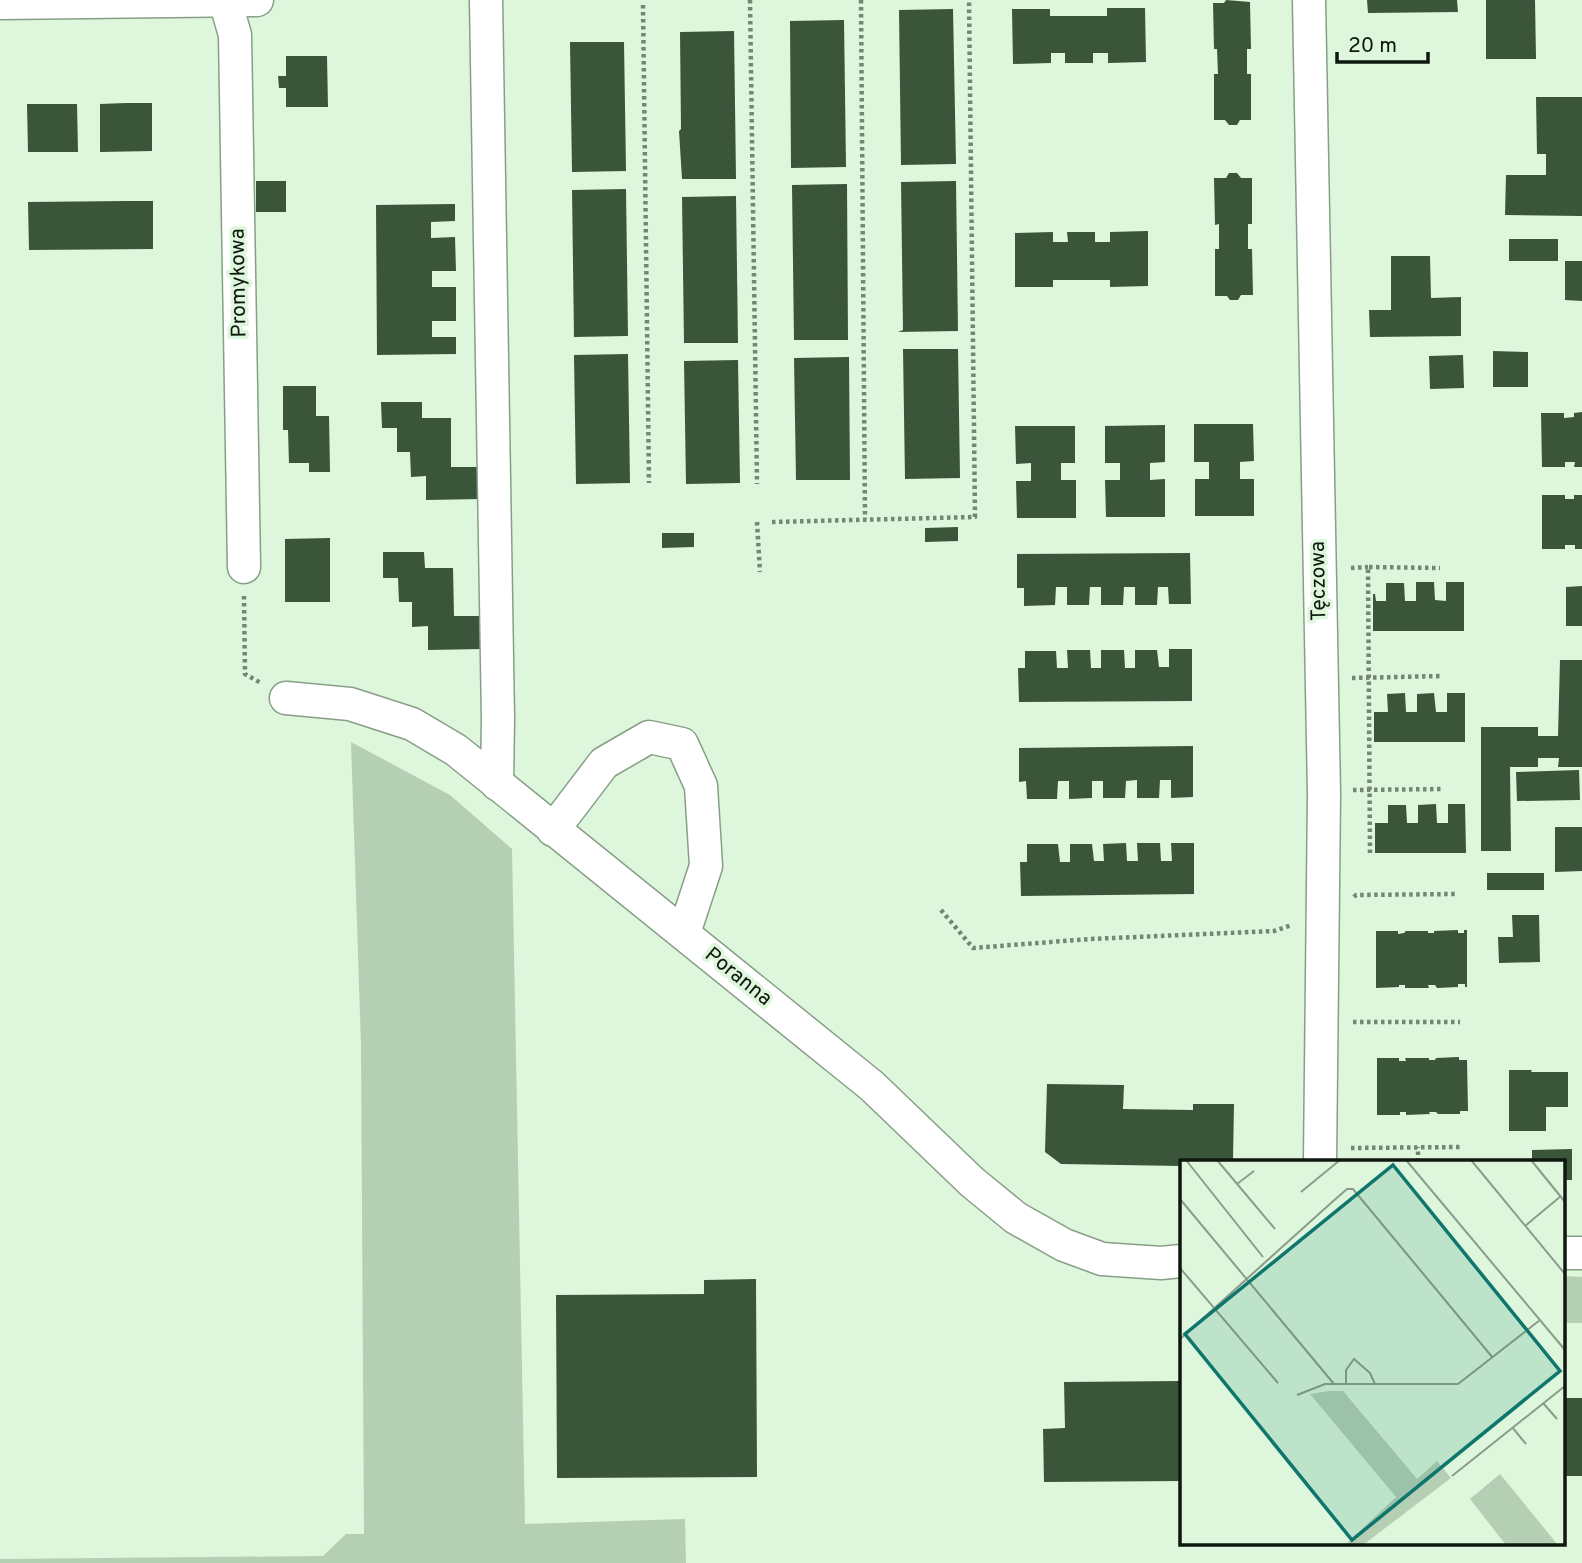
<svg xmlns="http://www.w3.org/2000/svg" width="1582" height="1563" font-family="Overpass,sans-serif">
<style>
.green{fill:#b5cfb4}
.building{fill:#3a5539}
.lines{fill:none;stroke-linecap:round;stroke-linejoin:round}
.minor-casing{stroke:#879f86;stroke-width:35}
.path{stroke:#758675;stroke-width:4.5;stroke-dasharray:3.5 3.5;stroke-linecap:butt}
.minor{stroke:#fff;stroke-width:32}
.labels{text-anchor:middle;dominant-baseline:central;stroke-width:7;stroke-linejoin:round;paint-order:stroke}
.street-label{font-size:21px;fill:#0f180f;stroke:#ddf6dc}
.inset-road{fill:none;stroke:#8b9d8a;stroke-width:2}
.view{fill:#0f766e;fill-opacity:0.15;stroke:#0f766e;stroke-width:3.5}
.inset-edge{fill:none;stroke:#0f180f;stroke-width:3.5}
</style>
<rect width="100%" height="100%" fill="#ddf6dc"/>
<g class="green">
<polygon points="351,742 450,795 512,849 525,1524 685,1519 686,1563 0,1563 0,1559 323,1556 346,1534 364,1534 361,1045"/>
<polygon points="1563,1276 1582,1277 1582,1323 1563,1323"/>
</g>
<g class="building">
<polygon points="1226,0 1250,2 1251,49 1247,49 1247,74 1251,74 1251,120 1240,120 1237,125 1229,125 1225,120 1214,120 1214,74 1218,74 1217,49 1214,49 1213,3 1224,3"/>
<polygon points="1367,0 1457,0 1458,12 1368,13"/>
<polygon points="1486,0 1535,0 1536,59 1486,59"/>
<polygon points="1107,8 1145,8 1146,62 1108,63 1108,53 1093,53 1093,63 1065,63 1065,53 1051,53 1051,63 1013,64 1012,9 1050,9 1050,16 1107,16"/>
<polygon points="953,9 956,164 901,165 899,10"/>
<polygon points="844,20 846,167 791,168 790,21"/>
<polygon points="734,31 736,179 682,179 679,131 681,129 680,32"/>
<polygon points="570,42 624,42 626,171 572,172"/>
<polygon points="286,56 327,56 328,107 286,107 286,88 279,88 278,76 286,76"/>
<polygon points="1536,97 1582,97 1582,216 1505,215 1506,175 1546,175 1546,154 1537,154"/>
<polygon points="126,103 152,103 152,151 100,152 100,104"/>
<polygon points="27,104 77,104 78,152 28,152"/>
<polygon points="1229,173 1237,173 1241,178 1252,178 1252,224 1248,224 1248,249 1252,249 1253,295 1241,295 1238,300 1230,300 1227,296 1215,296 1215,249 1219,249 1219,224 1215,225 1214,178 1226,178"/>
<rect x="256" y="181" width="30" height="31"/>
<polygon points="956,181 958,331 898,332 903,330 901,182"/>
<polygon points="847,184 848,340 794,340 792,185"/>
<polygon points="626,189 628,336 574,337 572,190"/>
<polygon points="736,196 738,343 684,343 682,197"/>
<polygon points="127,201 153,201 153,249 29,250 28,202"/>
<polygon points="455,204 455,221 431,222 431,238 455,237 456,271 432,271 432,287 456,287 456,321 432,321 432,337 456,337 456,354 377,355 376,205"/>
<polygon points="1148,231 1148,286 1110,287 1110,280 1053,280 1053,287 1015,287 1015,233 1053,232 1053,242 1068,242 1067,232 1095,232 1095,242 1110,242 1110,232"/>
<rect x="1509" y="239" width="49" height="22"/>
<polygon points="1391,256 1430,256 1431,298 1461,297 1461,336 1370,337 1369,310 1391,310"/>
<polygon points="1565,261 1582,261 1582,301 1565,300"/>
<polygon points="903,349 958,349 960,478 905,479"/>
<polygon points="1493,351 1528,352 1528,387 1493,387"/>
<polygon points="628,354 630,483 576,484 574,355"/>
<polygon points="1463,355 1464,388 1430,389 1429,356"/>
<polygon points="849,357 850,480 796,480 794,358"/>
<polygon points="738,360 740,483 686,484 684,361"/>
<polygon points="283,386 316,386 316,416 329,416 330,472 309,472 309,463 289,463 288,430 283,430"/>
<polygon points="381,402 422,402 422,418 451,418 451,467 480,467 481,499 426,500 426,476 411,477 410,452 397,452 397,428 382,428"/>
<polygon points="1582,412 1582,467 1574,467 1575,462 1565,462 1565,467 1542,467 1541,413 1564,413 1564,418 1574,417 1574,413"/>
<polygon points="1194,424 1253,424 1254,461 1240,462 1240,479 1254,479 1254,516 1195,516 1195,479 1209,479 1209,462 1194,462"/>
<polygon points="1165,425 1165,462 1150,463 1150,480 1165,479 1165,517 1106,517 1105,480 1120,480 1120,463 1105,463 1105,426"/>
<polygon points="1015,426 1075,426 1075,463 1061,463 1061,480 1076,480 1076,518 1017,518 1016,481 1031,481 1031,463 1016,464"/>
<polygon points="1542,495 1565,495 1565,499 1574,499 1574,495 1582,495 1582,549 1575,549 1575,545 1565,545 1565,549 1542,549"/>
<polygon points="958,527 958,541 925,542 925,528"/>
<polygon points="662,533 694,533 694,547 662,548"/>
<polygon points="330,538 330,602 285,602 285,539"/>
<polygon points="383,552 424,552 425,568 453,568 454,616 482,616 482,649 428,650 428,626 412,627 412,602 399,602 398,578 383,578"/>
<polygon points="1190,553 1191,604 1169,604 1168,587 1158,587 1157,605 1135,605 1135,587 1124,587 1123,605 1101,605 1101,587 1090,587 1089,605 1067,605 1067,587 1056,587 1055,605 1024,606 1024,588 1017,588 1017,554"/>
<polygon points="1416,582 1434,582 1435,600 1446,601 1446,582 1464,582 1464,631 1373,631 1373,594 1375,594 1376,601 1386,601 1386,583 1404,583 1405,601 1416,601"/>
<polygon points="1582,586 1582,626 1566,626 1566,587"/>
<polygon points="1169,649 1192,649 1192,701 1019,702 1018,668 1025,668 1025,651 1056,651 1057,668 1068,668 1067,650 1090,650 1091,668 1101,668 1101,650 1124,650 1125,668 1135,668 1135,650 1157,650 1159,667 1169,667"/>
<polygon points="1560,660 1582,660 1582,767 1558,767 1559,758 1538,758 1538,767 1510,767 1511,851 1481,851 1481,727 1538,727 1538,736 1558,736"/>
<polygon points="1405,693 1406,712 1417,712 1417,694 1434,693 1436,712 1447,712 1447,693 1465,693 1465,742 1374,742 1374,712 1388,712 1387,694"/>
<polygon points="1193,746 1193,797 1171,798 1171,780 1160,780 1159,798 1137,798 1137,780 1126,781 1125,798 1103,798 1103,781 1092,781 1092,798 1069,799 1069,781 1058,781 1057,799 1027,799 1026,781 1019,782 1019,748"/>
<polygon points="1579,770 1580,800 1517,801 1516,772"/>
<polygon points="1436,804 1437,823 1448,823 1448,804 1465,804 1466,853 1375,853 1375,823 1388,823 1388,805 1406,805 1407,823 1418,823 1418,805"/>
<polygon points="1555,827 1582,827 1582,871 1555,872"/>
<polygon points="1126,843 1127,861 1138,861 1137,843 1160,843 1161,861 1172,861 1171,843 1194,843 1194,894 1021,896 1020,862 1027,862 1027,844 1058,844 1060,862 1070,862 1070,844 1092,844 1094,861 1104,861 1103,844"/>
<rect x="1487" y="873" width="57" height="17"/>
<polygon points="1512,915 1539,915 1540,962 1499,963 1498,937 1513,937"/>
<polygon points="1458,930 1458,933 1464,933 1464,930 1467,930 1467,987 1465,987 1465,984 1458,984 1458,987 1437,988 1435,985 1428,985 1429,988 1405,988 1405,985 1399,985 1399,987 1376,988 1376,931 1398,931 1398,934 1404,933 1406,931 1428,931 1428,933 1434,933 1434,931"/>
<polygon points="1459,1057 1459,1060 1467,1060 1468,1111 1460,1111 1460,1114 1438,1114 1436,1112 1429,1112 1430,1114 1406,1115 1406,1112 1400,1112 1400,1115 1377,1115 1377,1058 1399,1058 1399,1061 1406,1061 1405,1058 1429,1058 1429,1060 1435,1060 1436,1058"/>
<polygon points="1509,1070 1532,1070 1531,1072 1568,1072 1568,1107 1546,1107 1546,1131 1509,1131"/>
<polygon points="1047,1084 1124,1085 1123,1109 1193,1110 1193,1104 1234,1104 1233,1159 1192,1159 1192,1162 1181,1162 1181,1166 1061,1164 1045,1152"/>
<polygon points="1572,1149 1572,1180 1563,1180 1563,1162 1532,1162 1532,1150"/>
<polygon points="756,1279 757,1477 557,1478 556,1295 704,1294 704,1280"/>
<polygon points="1181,1381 1181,1481 1044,1482 1043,1429 1065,1428 1064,1382"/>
<rect x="1563" y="1398" width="19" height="78"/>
</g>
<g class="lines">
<defs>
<g id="minor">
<polyline points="225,0 235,35 244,567"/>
<polyline points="486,0 498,719 497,784"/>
<polyline points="1309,0 1324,794 1320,1162"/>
<polyline points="0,3 257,0"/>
<polyline points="286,698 350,704 412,724 456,750 872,1086 972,1182 1016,1218 1064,1245 1102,1259 1161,1263 1181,1261"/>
<polyline points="553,830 604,763 649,737 682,744 701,786 706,866 684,933"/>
<polyline points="1563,1253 1582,1253"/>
</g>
</defs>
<use href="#minor" class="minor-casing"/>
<g class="path">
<polyline points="750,0 757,484"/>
<polyline points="861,0 865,519"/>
<polyline points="643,5 649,483"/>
<polyline points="757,522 760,572"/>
<polyline points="772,522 975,517 969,0"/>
<polyline points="1351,568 1368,567"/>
<polyline points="244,596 245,674 261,683"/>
<polyline points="1352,678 1442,676"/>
<polyline points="1353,790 1443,789"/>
<polyline points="1370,853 1368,567 1440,568"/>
<polyline points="1354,897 1356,895 1456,894"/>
<polyline points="941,910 973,948 1090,939 1274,931 1292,925"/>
<polyline points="1353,1022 1460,1022"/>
<polyline points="1351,1148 1462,1147"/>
<polyline points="1418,1162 1418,1147"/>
</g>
<use href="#minor" class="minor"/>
</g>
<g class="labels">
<g class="street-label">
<text transform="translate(239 283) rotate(-91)">Promykowa</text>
<text transform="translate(1319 581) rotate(-91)">Tęczowa</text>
<text transform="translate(738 977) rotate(39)">Poranna</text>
</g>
</g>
<g transform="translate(1180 1160)">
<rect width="385" height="385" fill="#ddf6dc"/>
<path d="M149 231H163L237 319 257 301 271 318 183 385H165L216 337 130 234ZM320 314 378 385H326L290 339Z" fill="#b5cfb4"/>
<path class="inset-road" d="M6 0 83 97M37 0 95 69M226 0 385 190M291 0 385 114M351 0 385 42M57 24 74 11M121 32 160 0M0 39 154 224M345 66 381 36M0 108 98 223M0 179 151 43 167 29H173L313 198M166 224V210L174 199 190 213 195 224M117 235 145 224H278L360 160M363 243 377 259M332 267 346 284M272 316 385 226"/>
<path class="view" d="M213 5 380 211 172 380 5 174Z"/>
<rect width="385" height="385" class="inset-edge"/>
</g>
<path d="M1337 52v10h91v-10" fill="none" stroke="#0f180f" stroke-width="3.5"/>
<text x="1348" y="52" font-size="21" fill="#0f180f" stroke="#ddf6dc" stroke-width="5" paint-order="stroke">20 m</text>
</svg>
